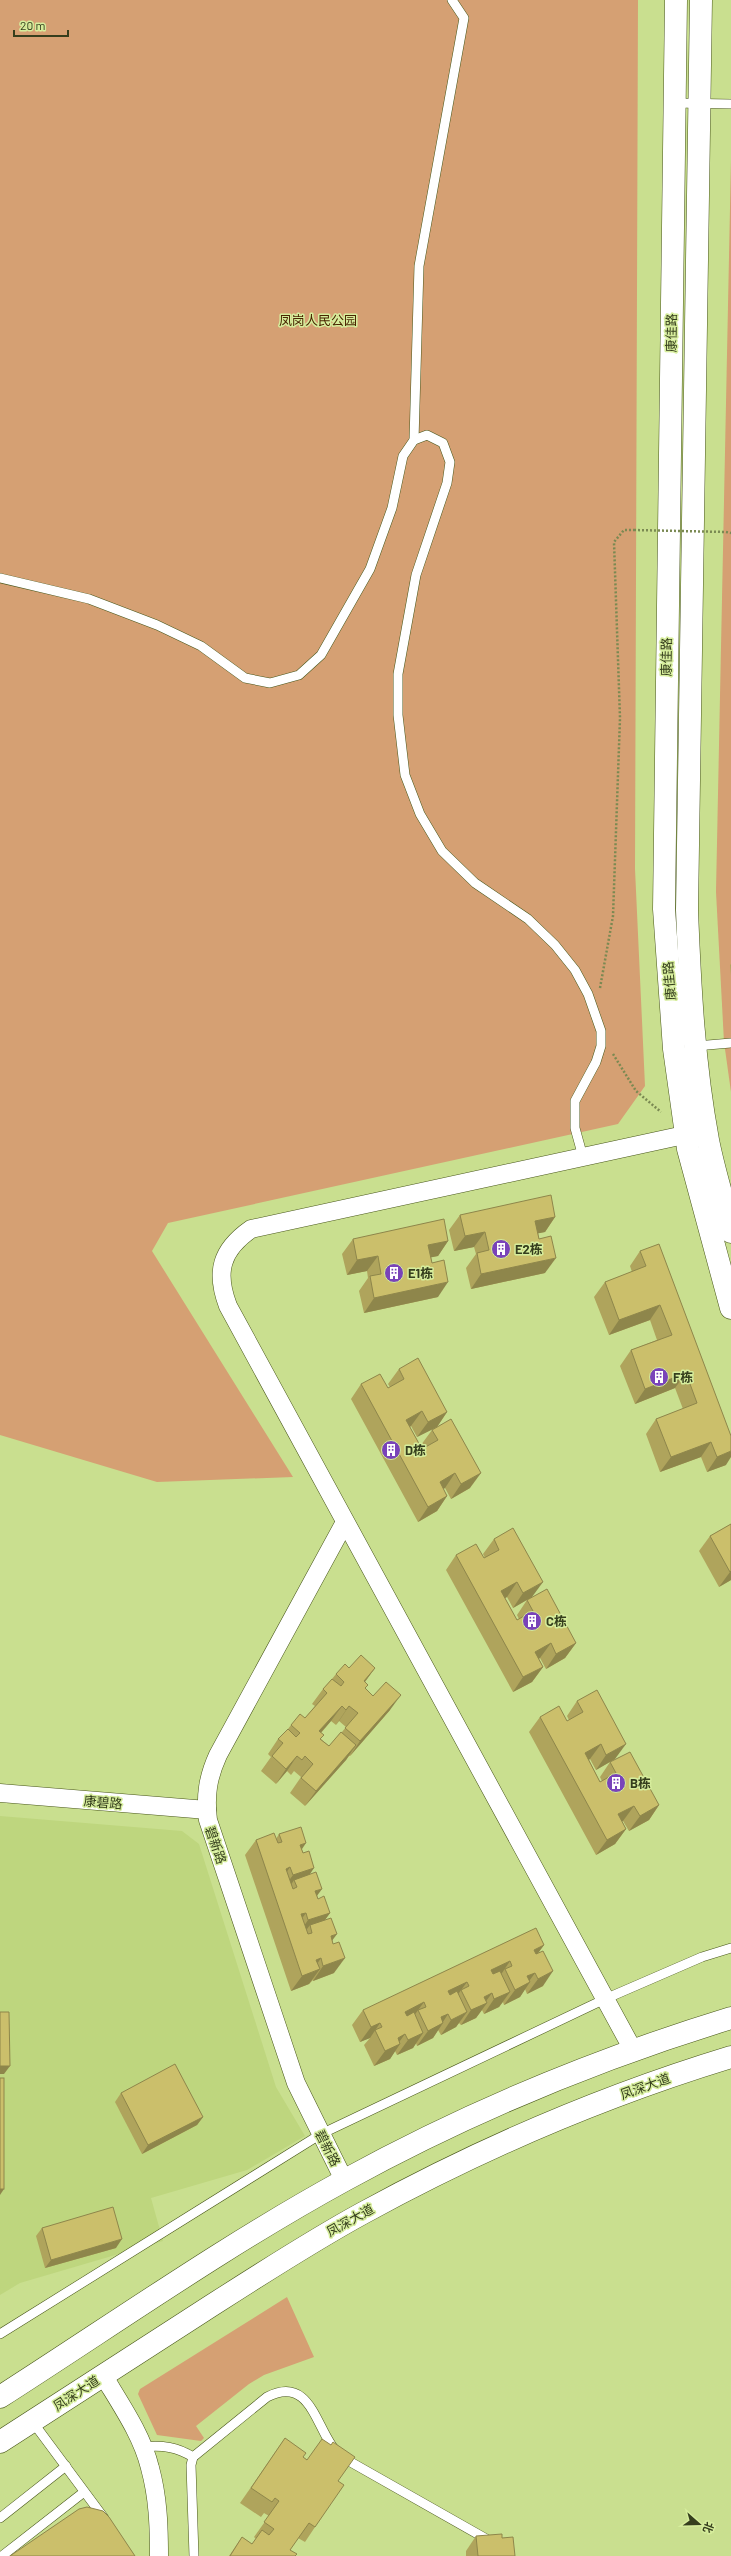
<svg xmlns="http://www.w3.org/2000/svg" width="731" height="2556" font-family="Barlow,'Noto Sans SC',sans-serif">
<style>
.built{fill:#bed67e}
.green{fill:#d5a073}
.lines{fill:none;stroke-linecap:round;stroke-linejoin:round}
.lane-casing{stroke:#48561a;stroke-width:10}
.street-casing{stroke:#48561a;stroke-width:19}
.secondary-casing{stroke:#48561a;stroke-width:23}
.primary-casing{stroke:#48561a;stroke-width:23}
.path{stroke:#7a8952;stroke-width:2.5;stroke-dasharray:2 2;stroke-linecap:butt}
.lane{stroke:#fff;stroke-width:9}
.street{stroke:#fff;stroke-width:18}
.secondary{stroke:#fff;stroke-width:22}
.primary{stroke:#fff;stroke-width:22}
.path-bridge{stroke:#7a8952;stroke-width:2.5;stroke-dasharray:2 2;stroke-linecap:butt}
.wall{fill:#afa45c;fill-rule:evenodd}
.shaded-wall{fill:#8e864b}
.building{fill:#cbbf6b;stroke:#8e864b}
.labels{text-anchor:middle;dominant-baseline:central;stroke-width:3;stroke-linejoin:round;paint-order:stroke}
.park-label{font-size:13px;fill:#492500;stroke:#d6ed9c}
.street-label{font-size:13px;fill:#353e1d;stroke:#d6ed9c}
.poi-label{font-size:13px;font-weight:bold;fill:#353e1d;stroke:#d6ed9c;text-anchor:start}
</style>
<rect width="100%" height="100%" fill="#c9df8f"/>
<polygon class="built" points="0,1816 182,1831 199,1844 276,2087 305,2136 247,2170 151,2198 163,2241 20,2283 0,2295"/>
<g class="green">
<polygon points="0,0 638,0 635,869 645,1086 618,1124 168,1223 152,1251 293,1477 157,1482 0,1435"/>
<polygon points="731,159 731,1092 724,1042 716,892"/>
<polygon points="287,2297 314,2357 264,2375 249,2384 196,2426 204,2438 201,2441 157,2435 138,2394 140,2389"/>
</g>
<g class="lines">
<defs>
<g id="lane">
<polyline points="674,103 731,104"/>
<polyline points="414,440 427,435 443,443 450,462 447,483 416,575 398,674 398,715 405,775 420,814 442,851 475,883 528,919 555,945 575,970 588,994 601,1031 601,1046 596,1062 575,1101 575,1128 583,1157"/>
<polyline points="0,578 89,599 157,625 201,646 245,678 270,683 299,675 321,655 370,569 392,508 403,456 414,440 419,266 464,18 452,0"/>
<polyline points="696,1046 731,1043"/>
<polyline points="0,2334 321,2134 605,1999 702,1957 731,1948"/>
<polyline points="32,2421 104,2518"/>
<path d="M143 2447C163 2445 177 2447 193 2457L267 2397C313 2373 316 2434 340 2456L490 2541"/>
<polyline points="193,2457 191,2465 194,2556"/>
<polyline points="0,2518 66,2466"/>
<polyline points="2,2556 84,2492"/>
</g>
<g id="street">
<polyline points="0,1793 207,1810"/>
<path d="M633 2050 228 1306C215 1272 221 1250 251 1229L698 1132"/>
<path d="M344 2180 296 2083 208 1820C205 1795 208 1777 218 1755L345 1522"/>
<path d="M103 2375C121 2405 142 2435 150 2468 158 2497 159 2526 159 2556"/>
</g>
<g id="secondary">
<polyline points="676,0 664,909 674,1049 688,1149 731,1308"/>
<path d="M701 0 687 910C690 987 694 1065 708 1140 714 1171 724 1201 731 1232"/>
</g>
<g id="primary">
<path d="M0 2397C114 2324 226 2245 345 2180 467 2113 597 2059 731 2018"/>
<path d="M0 2442C68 2398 136 2355 203 2311 256 2277 308 2243 363 2213 480 2149 603 2096 731 2057"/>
</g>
</defs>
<use href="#lane" class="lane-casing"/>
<use href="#street" class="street-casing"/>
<use href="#secondary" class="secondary-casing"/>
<use href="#primary" class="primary-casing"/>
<g class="path">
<polyline points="726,532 731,533"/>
<polyline points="600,988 613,916 620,718 614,542 624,530 634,530"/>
<polyline points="613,1054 636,1091 661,1112"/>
</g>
<use href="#lane" class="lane"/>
<use href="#street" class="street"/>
<use href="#secondary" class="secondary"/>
<use href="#primary" class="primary"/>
<polyline class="path-bridge" points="634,530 726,532"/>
</g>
<g class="wall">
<polygon points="731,964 731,975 730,965"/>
<polygon points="460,1215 555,1217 545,1232 538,1233 545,1273 471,1289 466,1268 476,1254 474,1247 454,1251 449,1230"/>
<polygon points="353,1239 448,1241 438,1256 431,1257 438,1297 364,1313 359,1291 368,1278 367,1271 347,1275 342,1254"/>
<polygon points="640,1251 726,1465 707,1472 701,1457 660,1472 646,1434 656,1419 683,1409 675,1388 635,1404 620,1366 631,1350 657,1340 650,1320 609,1335 594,1297 605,1282 632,1272 630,1266"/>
<polygon points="399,1369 447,1412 437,1427 417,1437 411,1426 410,1427 422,1449 423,1448 421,1445 432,1430 470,1488 451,1499 445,1488 443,1489 447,1496 437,1511 418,1522 351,1399 361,1384 388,1388 390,1387 388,1384"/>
<polygon points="731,1524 731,1580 719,1587 699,1551 710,1536"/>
<polygon points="494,1539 532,1597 513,1608 507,1597 505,1598 517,1620 519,1619 517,1615 527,1600 576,1643 565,1658 546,1669 540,1658 539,1659 543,1667 532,1682 513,1692 446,1570 456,1555 484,1558 485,1558 483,1554"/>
<path d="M349 1668H375L365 1682V1689L390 1710 350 1756H349L346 1760 305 1806 290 1793 301 1777 294 1771 291 1775 287 1771 276 1784 261 1771 271 1757 268 1754 278 1739 288 1729 291 1725 305 1718 315 1706 312 1704 323 1689 332 1679 336 1674ZM331 1721 336 1725 339 1721 346 1727 342 1732 329 1746 321 1739V1733Z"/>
<polygon points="577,1701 615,1759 596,1770 590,1759 589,1760 600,1782 602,1781 600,1777 610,1762 659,1805 649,1820 629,1831 623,1821 622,1821 626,1829 615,1844 596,1855 529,1732 540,1717 567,1721 569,1720 567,1716"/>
<polygon points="279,1834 302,1850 318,1899 330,1913 325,1920 332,1941 334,1973 313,1981 313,1980 309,1984 291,1991 245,1855 256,1840 276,1839"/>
<polygon points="544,1945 538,1953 543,1986 527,1994 525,1989 520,1997 504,2005 503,2002 499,2007 484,2014 482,2010 476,2018 461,2025 459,2023 456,2027 441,2035 438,2030 433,2038 417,2046 416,2043 413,2048 397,2055 395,2051 390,2059 374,2066 364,2045 370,2038 360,2042 352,2025 363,2010"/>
<polygon points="121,2093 203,2117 197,2125 142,2154 115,2102"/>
<polygon points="42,2228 116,2248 45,2268 36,2236"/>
<polygon points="285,2438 303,2457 338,2481 315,2527 305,2542 298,2538 290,2550 295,2556 229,2556 242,2537 252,2544 256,2539 254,2537 269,2516 264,2513 261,2517 240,2503"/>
<polygon points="476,2536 502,2538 515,2556 466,2556 466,2551"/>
</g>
<g class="shaded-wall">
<polygon points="555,1217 545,1232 525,1236 535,1221"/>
<polygon points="485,1232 474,1247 454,1251 465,1236"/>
<polygon points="448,1241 438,1256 418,1260 428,1245"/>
<polygon points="378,1256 367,1271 347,1275 357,1260"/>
<polygon points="556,1258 545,1273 471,1289 481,1274"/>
<polygon points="448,1282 438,1297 364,1313 374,1298"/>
<polygon points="660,1305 650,1320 609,1335 619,1320"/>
<polygon points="686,1373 675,1388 635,1404 645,1389"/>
<polygon points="422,1411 411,1426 396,1435 406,1420"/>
<polygon points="447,1412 437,1427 417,1437 428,1422"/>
<polygon points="711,1442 701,1457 660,1472 671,1457"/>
<polygon points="731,1451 731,1457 726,1465 707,1472 717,1457"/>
<polygon points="455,1473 445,1488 429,1497 440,1482"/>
<polygon points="481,1473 470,1488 451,1499 461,1484"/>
<polygon points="447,1496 437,1511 418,1522 428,1507"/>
<polygon points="731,1571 731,1580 719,1587 730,1572"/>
<polygon points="517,1582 507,1597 491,1606 501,1591"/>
<polygon points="543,1582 532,1597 513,1608 523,1593"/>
<polygon points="551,1643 540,1658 524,1667 535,1652"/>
<polygon points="576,1643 565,1658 546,1669 556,1654"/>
<polygon points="543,1667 532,1682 513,1692 523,1677"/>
<polygon points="375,1668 364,1683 364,1681"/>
<polygon points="401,1695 390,1710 350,1756 360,1741"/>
<polygon points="342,1706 331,1721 309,1746 319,1731"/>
<polygon points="349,1706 339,1721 336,1725 346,1710"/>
<polygon points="601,1744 590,1759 574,1768 585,1753"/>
<polygon points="626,1744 615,1759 596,1770 606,1755"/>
<polygon points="356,1745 346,1760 305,1806 316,1791"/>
<polygon points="297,1756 287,1771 276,1784 286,1769"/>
<polygon points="659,1805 649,1820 629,1831 640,1816"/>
<polygon points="634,1806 623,1821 607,1829 618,1814"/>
<polygon points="626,1829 615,1844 596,1855 607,1840"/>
<polygon points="306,1843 296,1858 300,1845"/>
<polygon points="290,1867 280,1882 286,1869"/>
<polygon points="314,1868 304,1883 294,1880 289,1888 282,1890 293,1875"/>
<polygon points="322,1889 311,1904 315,1891"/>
<polygon points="306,1913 295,1928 301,1914"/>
<polygon points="330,1913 319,1928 310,1925 304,1933 298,1935 308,1920"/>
<polygon points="337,1934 326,1949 331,1936"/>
<polygon points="544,1945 533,1960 534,1950"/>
<polygon points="321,1958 311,1973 320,1969 309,1984 291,1991 302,1976 316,1960"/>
<polygon points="345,1958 334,1973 313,1981 323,1966"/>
<polygon points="510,1961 500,1976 481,1985 491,1970"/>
<polygon points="553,1971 543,1986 527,1994 538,1979"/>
<polygon points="535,1973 527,1984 530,1982 520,1997 504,2005 515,1990 527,1976"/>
<polygon points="467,1982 456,1997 437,2006 448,1991"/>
<polygon points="510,1992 499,2007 484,2014 494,1999"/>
<polygon points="492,1993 484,2004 487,2003 476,2018 461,2025 471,2010 484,1997"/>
<polygon points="424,2002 413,2017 394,2027 405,2012"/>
<polygon points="467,2012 456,2027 441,2035 451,2020"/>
<polygon points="448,2014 441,2025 443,2023 433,2038 417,2046 428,2031 441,2017"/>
<polygon points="380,2023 370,2038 360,2042 371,2027"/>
<polygon points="423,2033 413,2048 397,2055 408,2040"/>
<polygon points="405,2034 397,2045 400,2044 390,2059 374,2066 385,2051 398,2038"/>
<polygon points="0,2066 10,2066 4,2074 0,2074"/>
<polygon points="203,2117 197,2125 142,2154 148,2145"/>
<polygon points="0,2189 4,2189 0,2195"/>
<polygon points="122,2239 116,2248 45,2268 51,2260"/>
</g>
<g class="building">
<polygon points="551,1195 555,1217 535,1221 539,1239 551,1236 556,1258 481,1274 477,1253 489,1250 485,1232 465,1236 460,1215"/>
<polygon points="444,1219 448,1241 428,1245 432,1263 444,1260 448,1282 374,1298 370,1276 381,1274 378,1256 357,1260 353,1239"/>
<polygon points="659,1244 731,1436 731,1451 717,1457 711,1442 671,1457 656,1419 697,1403 686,1373 645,1389 631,1350 672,1335 660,1305 619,1320 605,1282 646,1266 640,1251"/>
<polygon points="418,1358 447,1412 428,1422 422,1411 406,1420 422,1449 438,1440 432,1430 451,1419 481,1473 461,1484 455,1473 440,1482 447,1496 428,1507 361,1384 380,1374 388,1388 404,1379 399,1369"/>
<polygon points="731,1524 731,1571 730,1572 710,1536"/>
<polygon points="513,1528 543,1582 523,1593 517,1582 501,1591 517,1620 533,1611 527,1600 547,1589 576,1643 556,1654 551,1643 535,1652 543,1667 523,1677 456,1555 476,1544 484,1558 499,1550 494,1539"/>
<polygon points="361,1655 375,1668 364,1681 368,1685 365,1688 373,1696 386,1682 401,1695 360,1741 345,1728 358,1713 349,1706 346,1710 342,1706 319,1731 324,1735 320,1739 329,1746 341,1732 356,1745 316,1791 301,1778 313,1764 305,1756 302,1760 297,1756 286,1769 272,1756 283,1743 278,1739 288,1729 296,1737 300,1733 291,1725 300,1714 305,1718 327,1693 323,1689 332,1679 341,1686 344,1682 336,1674 345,1664 349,1668"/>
<polygon points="597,1690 626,1744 606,1755 601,1744 585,1753 600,1782 616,1773 610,1762 630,1752 659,1805 640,1816 634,1806 618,1814 626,1829 607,1840 540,1717 559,1706 567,1721 583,1712 577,1701"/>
<polygon points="301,1827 306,1843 300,1845 303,1853 309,1851 314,1868 293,1875 290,1867 286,1869 293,1889 297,1887 294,1880 316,1872 322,1889 315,1891 318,1899 324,1896 330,1913 308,1920 306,1913 301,1914 308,1934 312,1933 310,1925 331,1918 337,1934 331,1936 333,1944 339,1942 345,1958 323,1966 321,1958 316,1960 320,1969 302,1976 256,1840 274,1833 278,1843 282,1842 279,1834"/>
<polygon points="536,1928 544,1945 534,1950 536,1954 543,1951 553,1971 538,1979 535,1973 527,1976 530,1982 515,1990 505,1969 512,1966 510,1961 491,1970 493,1974 500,1971 510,1992 494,1999 492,1993 484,1997 487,2003 471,2010 461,1990 469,1986 467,1982 448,1991 450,1995 457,1991 467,2012 451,2020 448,2014 441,2017 443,2023 428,2031 418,2010 426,2007 424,2002 405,2012 407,2016 414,2012 423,2033 408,2040 405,2034 398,2038 400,2044 385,2051 375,2030 382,2027 380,2023 371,2027 363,2010"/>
<polygon points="0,2012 9,2012 10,2066 0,2066"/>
<polygon points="175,2064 203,2117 148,2145 121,2093"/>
<rect x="0" y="2078" width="4" height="111"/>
<polygon points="113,2207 122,2239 51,2260 42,2228"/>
<polygon points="285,2438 306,2453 303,2457 307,2460 322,2439 331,2445 333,2442 355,2457 338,2481 344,2485 315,2527 309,2523 290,2550 297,2554 295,2556 230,2556 242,2537 252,2544 262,2530 269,2535 274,2529 264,2522 279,2501 275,2498 272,2502 251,2488"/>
<polygon points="87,2507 103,2511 109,2517 135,2556 10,2556 79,2509"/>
<polygon points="502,2534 502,2538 513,2537 515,2556 478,2556 476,2536"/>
</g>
<defs>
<symbol id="building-disc" viewBox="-11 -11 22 22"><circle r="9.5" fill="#7943b9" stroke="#d6ed9c"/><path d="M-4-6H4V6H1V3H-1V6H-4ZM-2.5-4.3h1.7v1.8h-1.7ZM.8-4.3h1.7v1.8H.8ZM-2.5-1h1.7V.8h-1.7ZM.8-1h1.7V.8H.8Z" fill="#fff"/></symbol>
</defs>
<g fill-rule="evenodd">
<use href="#building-disc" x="490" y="1238" width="22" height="22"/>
<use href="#building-disc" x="383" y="1262" width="22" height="22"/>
<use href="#building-disc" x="648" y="1366" width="22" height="22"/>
<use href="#building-disc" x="380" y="1439" width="22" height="22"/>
<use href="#building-disc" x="521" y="1610" width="22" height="22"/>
<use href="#building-disc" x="605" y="1772" width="22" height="22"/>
</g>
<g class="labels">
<g class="park-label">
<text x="318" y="320">凤岗人民公园</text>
</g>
<g class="street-label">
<text transform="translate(671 333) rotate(-89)">康佳路</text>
<text transform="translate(666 657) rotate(-89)">康佳路</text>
<text transform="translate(669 981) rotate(-95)">康佳路</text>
<text transform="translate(103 1802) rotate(5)">康碧路</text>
<text transform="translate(216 1845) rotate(71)">碧新路</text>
<text transform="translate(645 2086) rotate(-20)">凤深大道</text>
<text transform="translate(328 2148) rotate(63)">碧新路</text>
<text transform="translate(350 2220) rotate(-29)">凤深大道</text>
<text transform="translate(76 2393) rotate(-33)">凤深大道</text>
</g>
<g class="poi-label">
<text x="515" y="1249">E2栋</text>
<text x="408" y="1273">E1栋</text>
<text x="673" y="1377">F栋</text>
<text x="405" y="1450">D栋</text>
<text x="546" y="1621">C栋</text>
<text x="630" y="1783">B栋</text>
</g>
</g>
<g transform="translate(699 2524) rotate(110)" stroke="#d6ed9c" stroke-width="3" paint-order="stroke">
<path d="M0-3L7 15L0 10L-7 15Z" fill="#353e1d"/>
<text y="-6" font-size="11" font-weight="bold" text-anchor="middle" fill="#353e1d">北</text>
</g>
<path d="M14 30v6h54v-6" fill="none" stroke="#353e1d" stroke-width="2"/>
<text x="20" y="30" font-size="12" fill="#353e1d" stroke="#d6ed9c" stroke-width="3" paint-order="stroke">20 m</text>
</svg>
